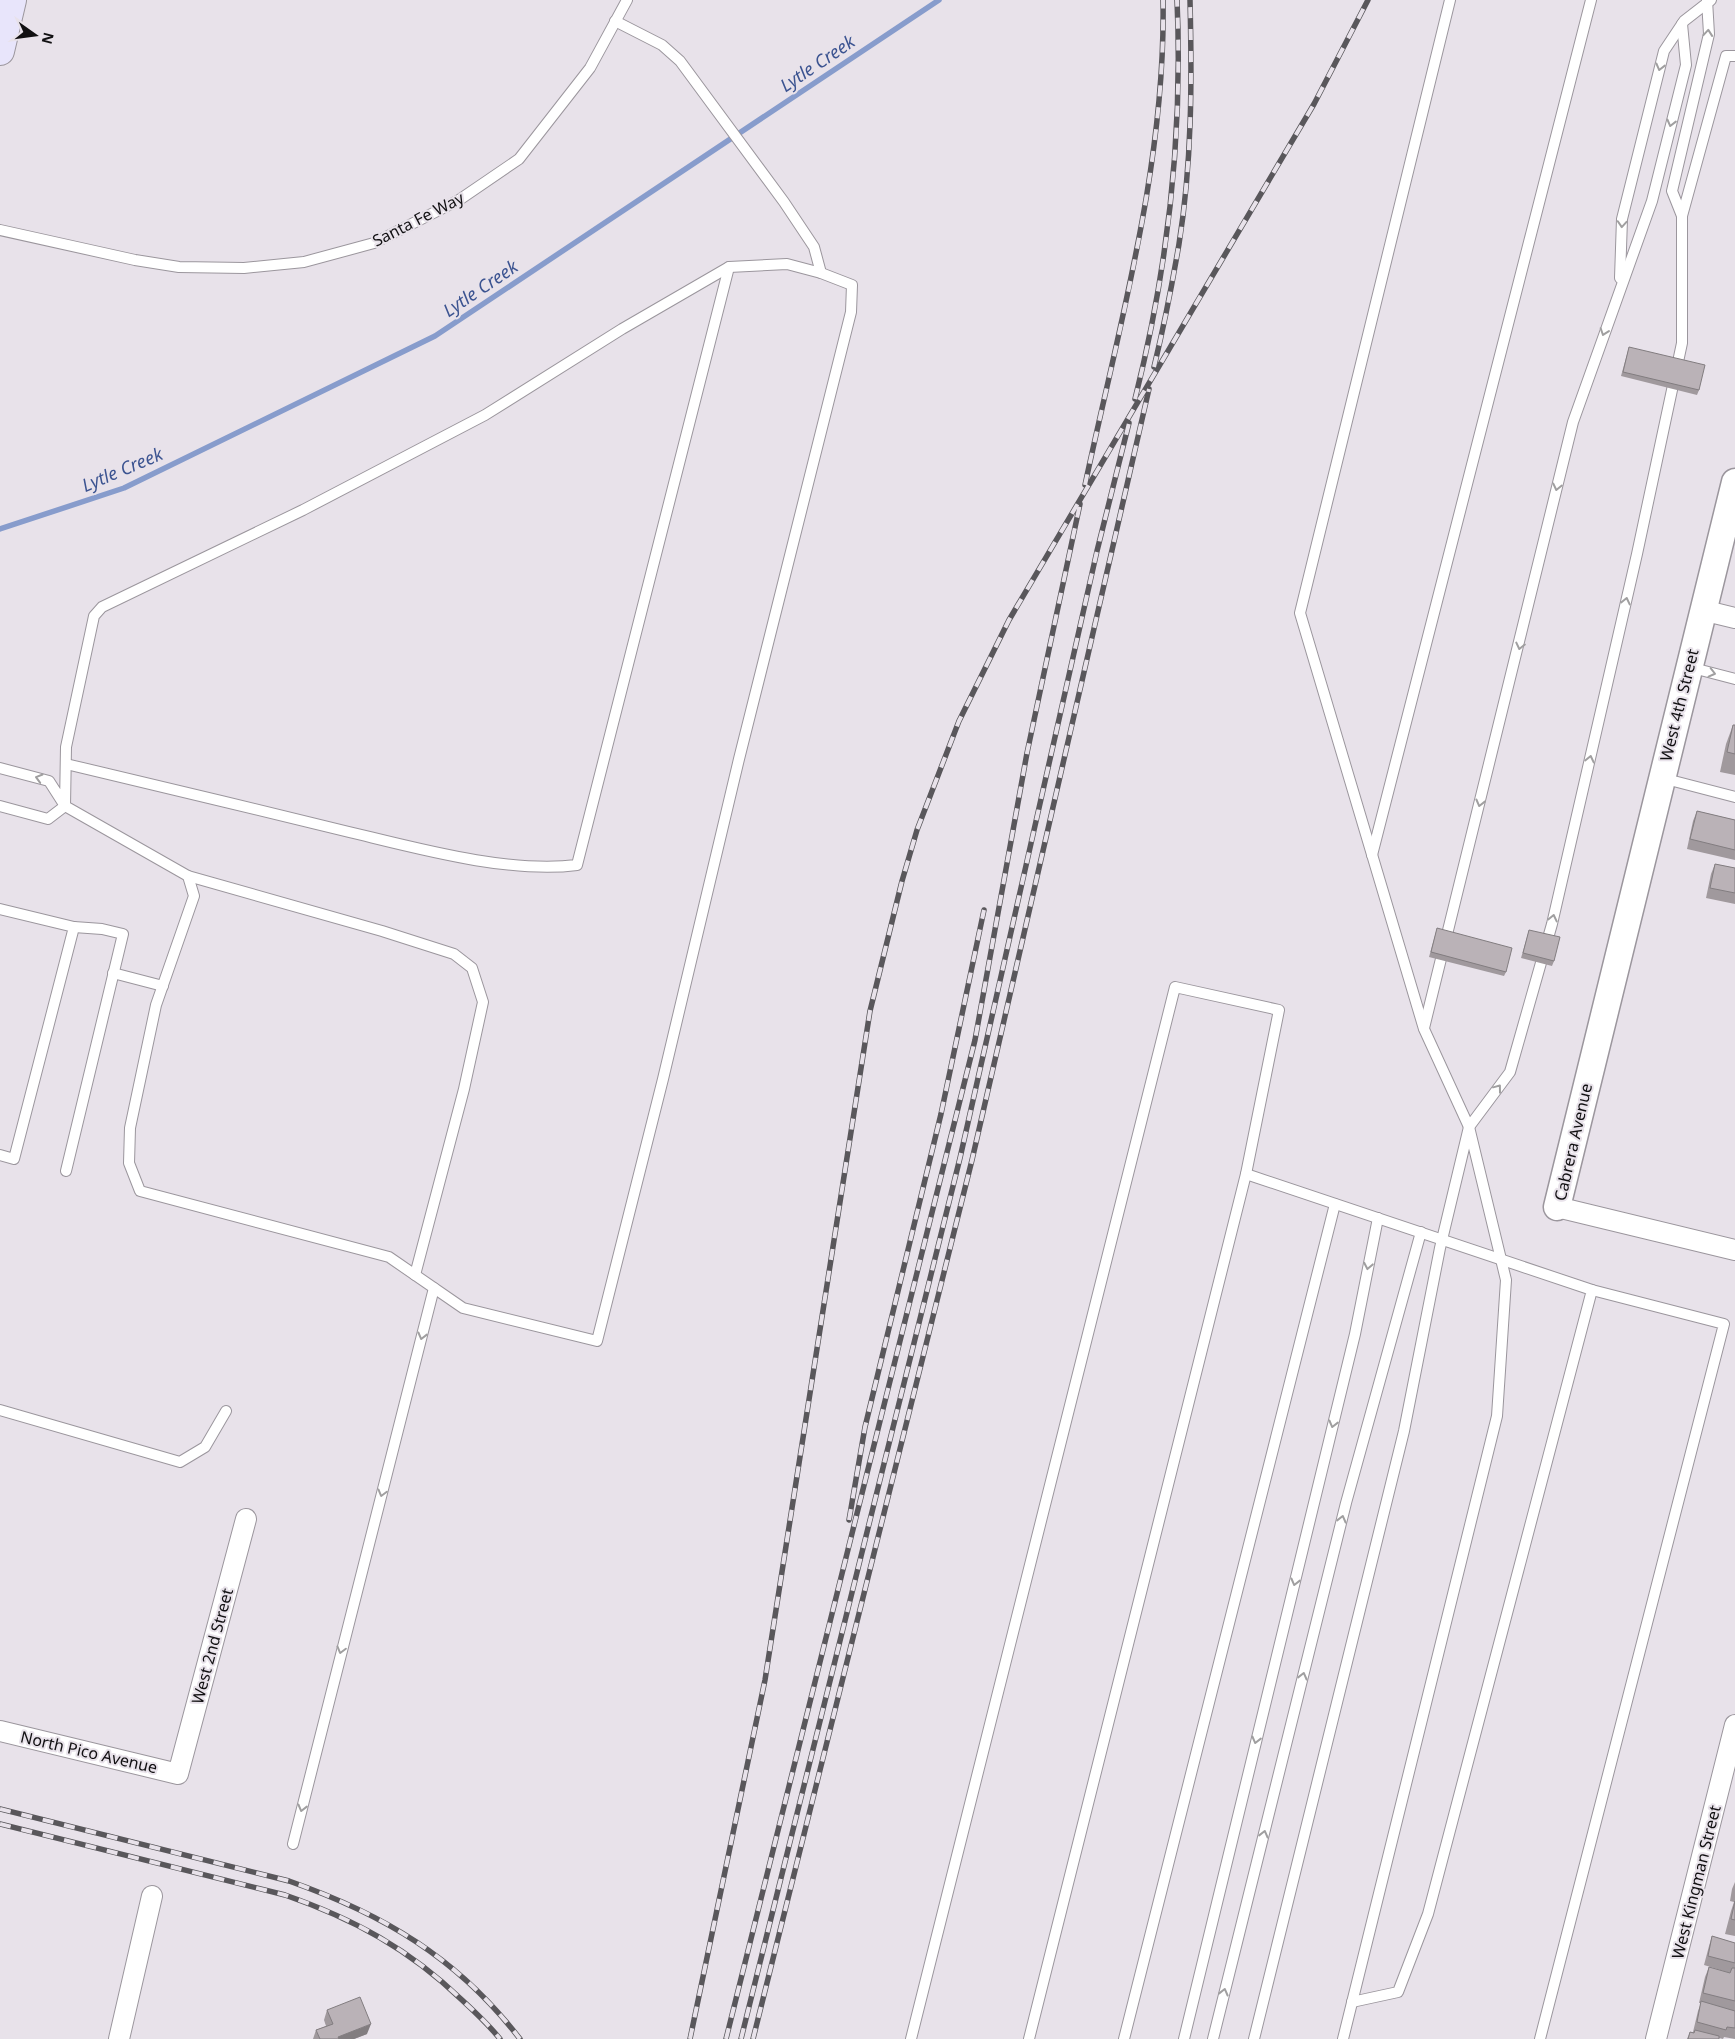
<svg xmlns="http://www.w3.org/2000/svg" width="1735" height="2039" font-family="'Noto Sans',sans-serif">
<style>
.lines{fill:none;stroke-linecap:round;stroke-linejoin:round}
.stream{stroke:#879ccc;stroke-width:5.5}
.service-casing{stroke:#9b969d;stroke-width:12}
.minor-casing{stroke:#9b969d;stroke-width:22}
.tertiary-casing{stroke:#9b969d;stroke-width:29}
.secondary-casing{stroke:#9b969d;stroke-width:30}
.service{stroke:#fff;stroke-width:10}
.minor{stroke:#fff;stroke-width:20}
.tertiary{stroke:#fff;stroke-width:26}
.secondary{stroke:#e8e5fb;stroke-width:28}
.rail-casing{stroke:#59575b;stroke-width:5.5}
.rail{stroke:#e8e2ea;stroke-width:4;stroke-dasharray:11;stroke-linecap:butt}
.wall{fill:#a0999d}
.shaded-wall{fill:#827d80}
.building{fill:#bab2b7;stroke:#827d80}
.oneway{stroke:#a09fa0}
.labels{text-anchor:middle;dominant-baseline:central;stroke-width:4;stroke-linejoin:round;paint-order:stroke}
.street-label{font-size:16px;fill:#111012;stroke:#e8e2ea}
.water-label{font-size:18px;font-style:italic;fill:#3c5491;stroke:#e8e2ea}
</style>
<rect width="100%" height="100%" fill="#e8e2ea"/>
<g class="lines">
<polyline class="stream" points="0,529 124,488 435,336 939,0"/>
<defs>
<g id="service">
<polyline points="615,21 662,45 680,61 784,202 814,247 821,273"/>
<polyline points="1682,216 1672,191 1709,34 1707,0"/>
<polyline points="0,230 135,260 179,267 244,268 304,262 374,243 459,200 519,159 590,68 627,0"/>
<polyline points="1620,278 1622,219 1664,51 1684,21 1711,0"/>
<polyline points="1689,667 1735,679"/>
<path d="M66 764C160 786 255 809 349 832 416 848 509 874 577 865L729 267"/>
<polyline points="0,768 49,781 65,806 188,876 194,896 156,1005 130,1128 129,1163 140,1191 389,1257 463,1308 597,1341 663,1079 739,759 851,312 852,285 821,273 787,264 729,267 622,329 485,415 303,510 102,607 94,616 66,747 65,806"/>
<polyline points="1662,778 1735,797"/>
<polyline points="0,806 48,819 65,806"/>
<polyline points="1372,855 1591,0"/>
<polyline points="188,876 382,931 454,954 472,968 483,1002 464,1089 415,1275"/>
<polyline points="0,909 74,927 14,1159 0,1155"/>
<polyline points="113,973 163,986"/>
<polyline points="1424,1028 1573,422 1652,201 1686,65 1682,24"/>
<polyline points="66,1171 123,934 102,929 74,927"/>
<polyline points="1246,1174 1592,1290 1428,1914 1398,1992 1352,2002"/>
<polyline points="0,1410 180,1462 205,1447 226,1411"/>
<polyline points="293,1844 434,1288"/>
<polyline points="911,2039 1175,987 1279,1010 1246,1174 1029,2039"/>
<polyline points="1124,2039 1335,1204"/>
<polyline points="1184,2039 1355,1334 1378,1218"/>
<polyline points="1213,2039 1346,1503 1421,1232"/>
<polyline points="1254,2039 1404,1431 1440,1248 1469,1127 1510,1072 1552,924 1637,554 1682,343 1682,216 1726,56 1735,56"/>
<polyline points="1343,2039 1497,1416 1506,1280 1469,1127 1424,1029 1300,613 1450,0"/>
<polyline points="1540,2039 1724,1324 1592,1290"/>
</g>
<g id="minor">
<polyline points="1702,610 1735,618"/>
<polyline points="1557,1207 1735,1250"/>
<polyline points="0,1731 178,1774 246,1519"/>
<polyline points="119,2039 152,1896"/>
<polyline points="1656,2039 1735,1725"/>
</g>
<polyline id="tertiary" points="1557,1207 1735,482"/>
<polyline id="secondary" points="0,51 12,0"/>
</defs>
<use href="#service" class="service-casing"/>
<use href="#minor" class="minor-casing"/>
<use href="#tertiary" class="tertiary-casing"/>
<use href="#secondary" class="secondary-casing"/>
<use href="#service" class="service"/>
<use href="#minor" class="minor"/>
<use href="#tertiary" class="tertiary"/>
<use href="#secondary" class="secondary"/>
<defs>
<g id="rail">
<path d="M1154 367C1164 326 1172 285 1179 244 1192 163 1192 81 1190 0"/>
<path d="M1135 399C1168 268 1183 135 1177 0"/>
<path d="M1085 485C1119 326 1166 163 1163 0"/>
<polyline points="849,1520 865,1427 941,1114 984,910"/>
<path d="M0 1809 289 1881C383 1914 458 1958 520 2039"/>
<path d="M0 1824 285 1895C354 1919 409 1949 462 2000 475 2012 489 2025 500 2039"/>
<polyline points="690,2039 765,1680 870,1011 902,881 917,830 959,721 1009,620 1314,104 1368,0"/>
<polyline points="726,2039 975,1040 1027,753 1080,504"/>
<polyline points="741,2039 960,1158 1097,551 1129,423"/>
<polyline points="753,2039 972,1160 1149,389"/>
</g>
</defs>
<use href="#rail" class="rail-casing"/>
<use href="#rail" class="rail"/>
</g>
<g class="wall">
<polygon points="1629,347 1699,390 1697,395 1621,376"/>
<polygon points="1733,725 1735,725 1735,775 1720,772 1726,744"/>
<polygon points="1697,811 1735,820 1735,860 1687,849 1693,821"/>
<polygon points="1715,864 1735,868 1735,904 1706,898 1711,874"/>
<polygon points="1437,928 1506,972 1504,976 1429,957"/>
<polygon points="1529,930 1554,961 1552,966 1521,958"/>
<polygon points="1735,1882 1735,1936 1725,1934 1731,1911 1734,1902 1730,1901 1732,1889"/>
<polygon points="1712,1936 1735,1943 1735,2039 1724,2037 1723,2039 1719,2038 1719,2039 1687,2039 1690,2032 1694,2032 1693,2032 1698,2011 1701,2003 1699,2003 1705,1977 1709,1967 1730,1973 1704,1965 1709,1946"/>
<polygon points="327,2010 367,2034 354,2039 313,2039 316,2030 326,2026 324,2020"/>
</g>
<polygon class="shaded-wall" points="371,2024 367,2034 354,2039 337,2039 338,2037"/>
<g class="building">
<polygon points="1629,347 1705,365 1699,390 1623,372"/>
<polygon points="1733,725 1735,725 1735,754 1727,752"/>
<polygon points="1697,811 1735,820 1735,850 1690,839"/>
<polygon points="1715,864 1735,868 1735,893 1710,888"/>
<polygon points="1437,928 1512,948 1506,972 1431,952"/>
<polygon points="1529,930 1560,937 1554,961 1523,953"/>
<polygon points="1735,1901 1735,1920 1731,1919"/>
<polygon points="1712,1936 1735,1943 1735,1963 1708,1956"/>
<polygon points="1709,1967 1730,1973 1732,1968 1735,1968 1735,2001 1703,1993"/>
<polygon points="360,1997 371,2024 338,2037 339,2039 320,2039 316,2030 333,2024 327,2010"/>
<polygon points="1701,2001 1735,2011 1735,2028 1727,2027 1726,2030 1697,2022"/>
<polygon points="1695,2030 1719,2036 1719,2039 1688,2039 1690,2032 1694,2033"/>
</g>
<defs><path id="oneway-chevron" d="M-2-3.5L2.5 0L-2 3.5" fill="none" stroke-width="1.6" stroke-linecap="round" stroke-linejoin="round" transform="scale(1.25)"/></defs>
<g class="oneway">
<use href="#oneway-chevron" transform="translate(1708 33) rotate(-85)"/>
<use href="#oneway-chevron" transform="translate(1660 67) rotate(104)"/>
<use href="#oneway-chevron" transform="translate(1671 123) rotate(104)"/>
<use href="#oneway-chevron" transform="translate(1622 224) rotate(94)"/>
<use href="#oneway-chevron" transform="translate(1604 332) rotate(109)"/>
<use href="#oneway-chevron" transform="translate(1557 487) rotate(103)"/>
<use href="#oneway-chevron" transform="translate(1626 601) rotate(-77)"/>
<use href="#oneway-chevron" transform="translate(1520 646) rotate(103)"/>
<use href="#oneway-chevron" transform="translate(1712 673) rotate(14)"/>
<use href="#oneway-chevron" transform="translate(1590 759) rotate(-77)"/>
<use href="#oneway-chevron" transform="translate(39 778) rotate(-164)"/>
<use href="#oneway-chevron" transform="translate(1480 803) rotate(104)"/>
<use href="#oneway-chevron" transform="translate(1553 918) rotate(-77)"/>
<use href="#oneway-chevron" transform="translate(1498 1088) rotate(-53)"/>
<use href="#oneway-chevron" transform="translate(1368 1266) rotate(101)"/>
<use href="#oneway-chevron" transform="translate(422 1336) rotate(104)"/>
<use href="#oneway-chevron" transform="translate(1333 1424) rotate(104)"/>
<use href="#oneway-chevron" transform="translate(382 1493) rotate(105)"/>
<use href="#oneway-chevron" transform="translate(1342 1519) rotate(-76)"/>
<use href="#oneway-chevron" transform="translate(1295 1582) rotate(104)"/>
<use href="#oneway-chevron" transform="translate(341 1650) rotate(105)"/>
<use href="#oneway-chevron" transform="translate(1303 1676) rotate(-76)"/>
<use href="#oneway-chevron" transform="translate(1256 1740) rotate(104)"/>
<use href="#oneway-chevron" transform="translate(302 1808) rotate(104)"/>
<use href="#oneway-chevron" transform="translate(1264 1834) rotate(-76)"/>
<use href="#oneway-chevron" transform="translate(1224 1992) rotate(-76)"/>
</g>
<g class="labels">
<g class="street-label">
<text transform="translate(418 219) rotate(-27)">Santa Fe Way</text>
<text transform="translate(1679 705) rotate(-76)">West 4th Street</text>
<text transform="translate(1573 1142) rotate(-77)">Cabrera Avenue</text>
<text transform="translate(212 1646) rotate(-75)">West 2nd Street</text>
<text transform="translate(89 1752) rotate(13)">North Pico Avenue</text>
<text transform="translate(1696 1882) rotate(-76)">West Kingman Street</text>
</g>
<g class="water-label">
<text transform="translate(817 63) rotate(-34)">Lytle Creek</text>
<text transform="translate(480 288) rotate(-34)">Lytle Creek</text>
<text transform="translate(122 469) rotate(-23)">Lytle Creek</text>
</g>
</g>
<g transform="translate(35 35) rotate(104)" stroke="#e8e2ea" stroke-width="4" paint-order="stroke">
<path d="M0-4L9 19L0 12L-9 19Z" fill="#111012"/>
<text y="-8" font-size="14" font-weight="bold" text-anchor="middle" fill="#111012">N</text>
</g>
</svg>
